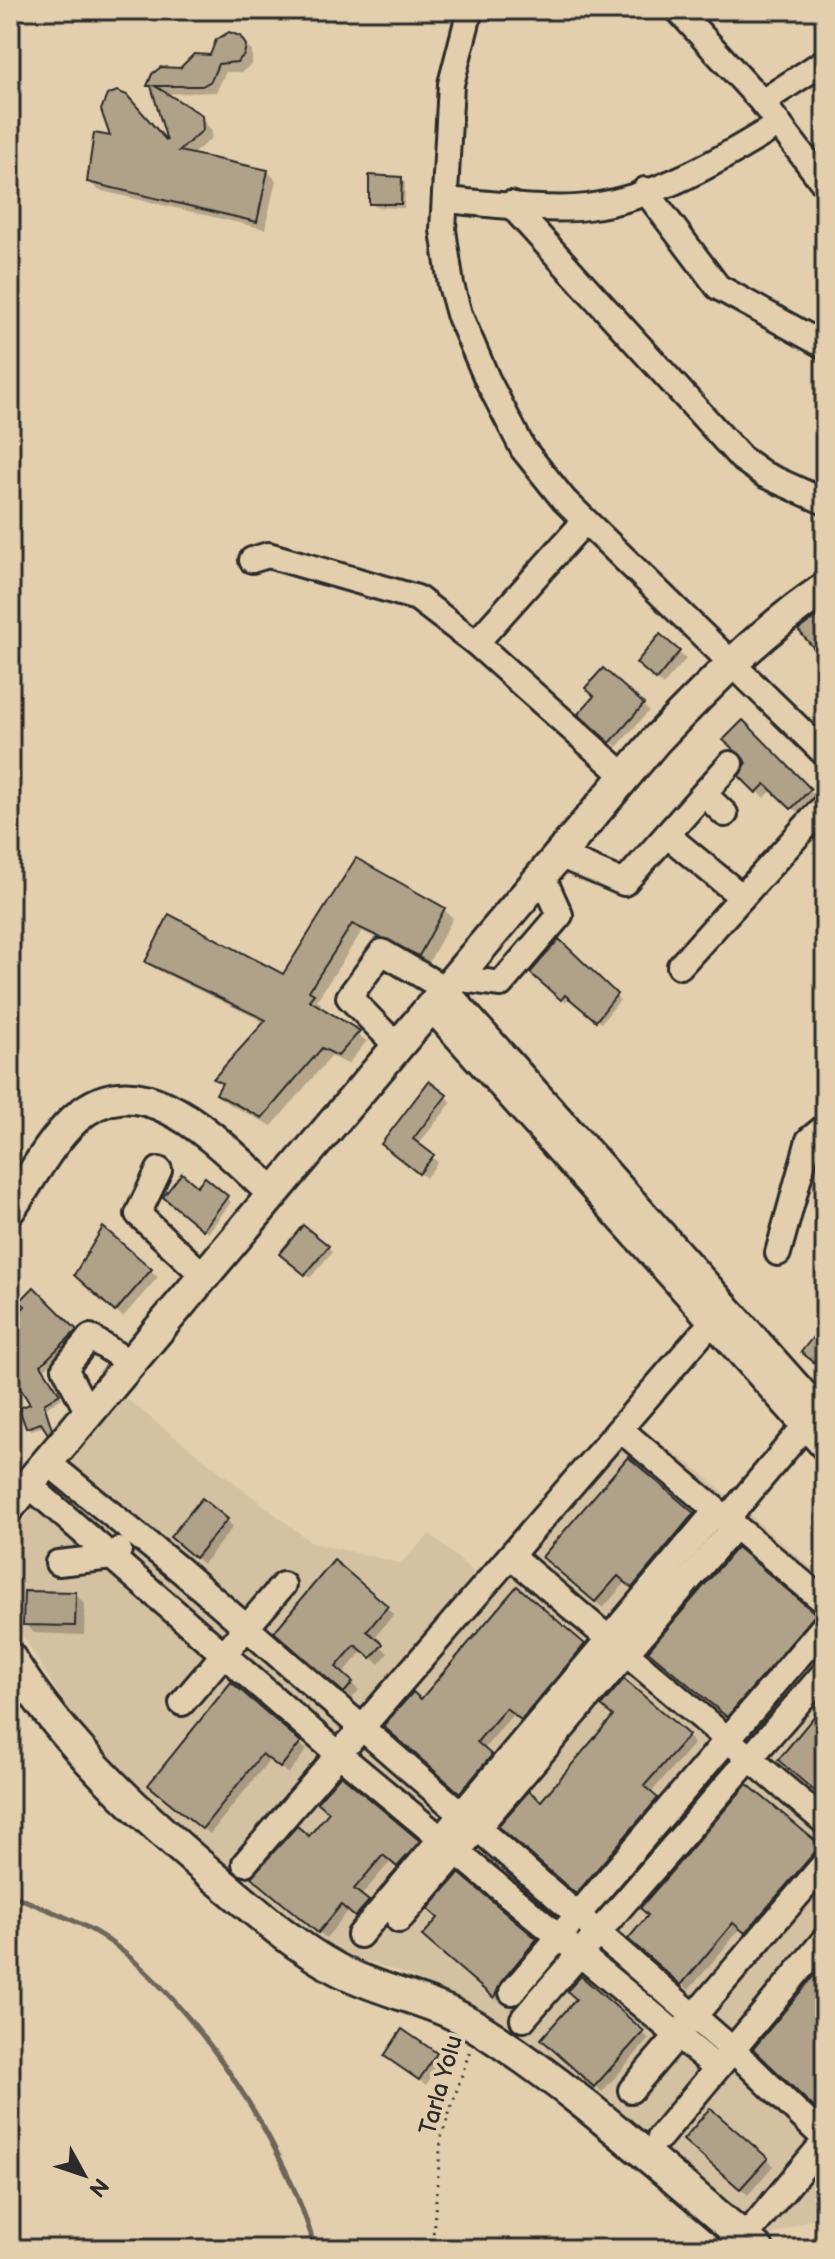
<svg xmlns="http://www.w3.org/2000/svg" width="835" height="2259" font-family="'Balsamiq Sans',sans-serif">
<style>
.built{fill:#d4c1a2}
.shadow{fill:#0003}
.lines{fill:none;stroke-linecap:round;stroke-linejoin:round}
.stream{stroke:#6e665a;stroke-width:5}
.building{fill:#b0a189;stroke:#2b2b2b;stroke-width:2}
.minor-casing{stroke:#2b2b2b;stroke-width:30}
.major-casing{stroke:#2b2b2b;stroke-width:36}
.path{stroke:#2b2b2b;stroke-width:3;stroke-dasharray:2 6;stroke-linecap:butt}
.minor{stroke:#e3cfad;stroke-width:24}
.major{stroke:#e3cfad;stroke-width:30}
.labels{text-anchor:middle;dominant-baseline:central;stroke-width:8;stroke-linejoin:round;paint-order:stroke}
.street-label{font-size:24px;fill:#2b2b2b;stroke:#e3cfad}
</style>
<rect width="100%" height="100%" fill="#e3cfad"/>
<filter id="ink" filterUnits="userSpaceOnUse"><feTurbulence type="fractalNoise" baseFrequency=".0125" numOctaves="2"/><feDisplacementMap in="SourceGraphic" scale="16" xChannelSelector="R" yChannelSelector="G"/><feConvolveMatrix kernelMatrix="1 2 1 2 8 2 1 2 1" color-interpolation-filters="sRGB"/></filter>
<g filter="url(#ink)">
<polygon class="built" points="124,1397 312,1543 401,1563 430,1534 479,1577 605,1441 647,1440 670,1450 698,1470 825,1580 825,2213 763,2239 685,2178 531,2042 486,2012 410,1976 343,1953 294,1920 205,1848 120,1772 65,1705 12,1618 15,1531"/>
<g class="shadow">
<polygon points="242,41 252,51 252,64 242,72 226,72 216,92 165,94 197,112 212,131 211,139 191,155 267,171 276,180 265,229 98,190 89,181 171,147 150,86"/>
<polygon points="401,179 405,183 404,208 375,207 371,203"/>
<polygon points="660,637 686,659 663,685 645,670"/>
<polygon points="603,671 649,711 617,747 581,714 596,697"/>
<polygon points="743,723 816,797 799,814 774,789 764,798 742,776 748,764"/>
<polygon points="357,860 444,910 453,918 428,964 362,931 317,1000 321,1004 319,1008 367,1041 348,1064 331,1056 272,1126 227,1103 218,1094 223,1086 215,1079 266,1023 157,970 148,961 283,976"/>
<polygon points="559,942 620,1000 601,1023 571,998 566,1002 533,973"/>
<polygon points="429,1084 452,1102 418,1145 438,1162 426,1178 389,1150"/>
<polygon points="206,1179 231,1202 208,1233 170,1201 197,1189"/>
<polygon points="104,1230 158,1277 123,1317 84,1282"/>
<polygon points="328,1247 332,1252 310,1278 286,1258"/>
<polygon points="34,1290 79,1334 44,1370 62,1398 46,1408 52,1435 45,1426 31,1430 28,1427 33,1406 10,1368 10,1345"/>
<polygon points="628,1460 700,1522 639,1594 626,1582 603,1608 552,1564"/>
<polygon points="227,1520 233,1527 203,1564 179,1544"/>
<polygon points="334,1563 394,1614 373,1639 388,1653 379,1664 363,1650 342,1675 359,1690 352,1698 283,1638"/>
<polygon points="75,1594 85,1604 84,1635 34,1633 25,1624"/>
<polygon points="814,1615 821,1622 735,1723 658,1657"/>
<polygon points="583,1646 590,1652 529,1726 514,1713 483,1750 497,1763 468,1798 392,1733 421,1702"/>
<polygon points="231,1685 307,1750 288,1774 270,1759 210,1834 157,1792"/>
<polygon points="616,1717 687,1736 694,1743 650,1794 663,1806 584,1899 508,1833 541,1804"/>
<polygon points="747,1787 825,1853 753,1939 741,1928 689,1990 637,1945"/>
<polygon points="331,1812 418,1842 425,1849 405,1873 391,1861 360,1897 374,1910 363,1923 349,1910 326,1938 260,1883 309,1839"/>
<polygon points="459,1876 543,1948 507,1989 501,2003 432,1943"/>
<polygon points="642,2032 649,2039 602,2092 550,2046"/>
<polygon points="435,2054 442,2061 426,2085 387,2056"/>
<polygon points="693,2146 766,2159 773,2166 748,2195"/>
</g>
<g class="lines">
<path class="stream" d="M10 1894C43 1909 78 1919 109 1941 194 2001 289 2148 315 2249"/>
</g>
<g class="building">
<polygon points="229,32 240,36 246,45 244,55 237,62 218,64 211,81 202,86 155,86 202,115 203,130 179,151 268,170 257,222 87,182 94,133 110,136 101,110 107,95 117,91 127,95 167,141 151,86 147,86 152,74 161,67 180,68 194,54 210,55 216,40"/>
<polygon points="369,175 402,177 401,204 369,204"/>
<polygon points="825,610 825,661 798,630"/>
<polygon points="660,634 680,651 656,680 636,663"/>
<polygon points="603,668 644,704 610,743 578,714 594,696 585,688"/>
<polygon points="743,720 811,789 791,809 765,784 756,793 739,776 746,764 744,759 723,740"/>
<polygon points="356,858 445,908 419,956 352,924 309,991 314,994 309,1000 360,1031 338,1056 322,1048 262,1118 216,1094 222,1083 213,1079 266,1020 145,962 169,914 283,974"/>
<polygon points="559,939 617,994 596,1021 565,995 561,1000 530,973"/>
<polygon points="429,1081 447,1095 413,1139 434,1155 419,1174 381,1144"/>
<polygon points="182,1173 197,1186 205,1177 228,1196 203,1230 163,1197"/>
<polygon points="303,1225 329,1246 305,1275 279,1254"/>
<polygon points="103,1227 152,1269 115,1312 74,1275"/>
<polygon points="34,1287 77,1330 41,1365 60,1394 44,1404 52,1429 48,1434 41,1423 26,1428 19,1408 30,1404 10,1372 10,1323 25,1306 20,1301"/>
<polygon points="825,1322 825,1371 801,1352"/>
<polygon points="628,1457 694,1513 632,1588 618,1576 595,1602 542,1557"/>
<polygon points="202,1498 228,1519 195,1558 170,1537"/>
<polygon points="737,1547 816,1614 727,1717 648,1651"/>
<polygon points="334,1560 388,1606 367,1631 383,1644 371,1658 355,1645 336,1667 353,1682 344,1693 274,1632"/>
<polygon points="517,1586 585,1644 521,1720 506,1708 477,1742 492,1755 460,1793 383,1726 413,1692 421,1699"/>
<polygon points="24,1591 76,1592 75,1626 23,1625"/>
<polygon points="624,1679 689,1735 644,1786 658,1798 576,1894 498,1826 529,1791 541,1801 613,1716 601,1706"/>
<polygon points="231,1682 301,1742 280,1768 262,1754 202,1829 148,1785"/>
<polygon points="825,1703 825,1800 778,1760"/>
<polygon points="341,1775 420,1841 397,1867 383,1855 354,1889 369,1901 355,1917 341,1905 318,1933 251,1877 297,1826 309,1836 329,1812 317,1802"/>
<polygon points="747,1784 824,1848 814,1853 745,1933 733,1923 681,1985 628,1939 648,1915 640,1908"/>
<polygon points="459,1873 537,1939 501,1982 494,1998 422,1936 438,1918 428,1909"/>
<polygon points="825,1962 825,2118 753,2049"/>
<polygon points="581,1976 644,2031 594,2087 541,2039 576,1999 567,1991"/>
<polygon points="402,2029 437,2053 419,2080 384,2056"/>
<polygon points="710,2108 768,2158 740,2189 683,2140"/>
</g>
<g class="lines">
<defs>
<g id="minor">
<polyline points="470,10 451,84 443,230 451,285 459,314 487,379 523,449 564,500 825,754"/>
<polyline points="678,10 762,102 825,185"/>
<polyline points="762,102 825,61"/>
<polyline points="645,190 718,287 825,346"/>
<path d="M445 200C485 203 549 212 587 207 657 198 721 160 779 124"/>
<polyline points="510,204 741,458 765,475 825,502"/>
<polyline points="252,560 268,555 417,598 476,643 626,777"/>
<polyline points="476,643 585,521"/>
<polyline points="704,794 725,814"/>
<polyline points="667,835 742,897"/>
<polyline points="559,855 624,883 730,764"/>
<polyline points="680,966 825,805"/>
<polyline points="454,978 501,984 560,915 542,875"/>
<polyline points="430,1007 825,1449"/>
<polyline points="397,1046 349,997 382,952 445,989 825,1416"/>
<polyline points="159,1170 138,1214 203,1275"/>
<polyline points="778,1253 809,1140 825,1127"/>
<polyline points="88,1413 65,1368 90,1337 130,1363"/>
<polyline points="621,1430 825,1602"/>
<polyline points="47,1462 179,1569 733,2050 825,2139"/>
<polyline points="28,1484 322,1740 717,2068"/>
<polyline points="726,1520 805,1426"/>
<polyline points="511,1556 825,1822"/>
<polyline points="58,1563 113,1557 119,1550"/>
<polyline points="182,1703 283,1585"/>
<polyline points="245,1863 712,1322"/>
<polyline points="399,1920 734,1527"/>
<polyline points="360,1935 716,1511"/>
<polyline points="512,1992 825,1625"/>
<polyline points="523,2019 825,1672"/>
<polyline points="631,2090 825,1863"/>
<polyline points="660,2137 825,1939"/>
<polyline points="744,2238 825,2141"/>
</g>
<g id="major">
<path d="M10 1209C30 1180 49 1143 75 1119 144 1056 222 1148 272 1192"/>
<path d="M10 1506 656 740C709 685 761 631 825 588"/>
<path d="M10 1658C66 1748 149 1823 230 1890 264 1919 298 1948 337 1969 382 1993 433 1999 477 2027 577 2090 666 2174 758 2249"/>
</g>
</defs>
<use href="#minor" class="minor-casing"/>
<use href="#major" class="major-casing"/>
<polyline class="path" points="432,2249 441,2138 470,2050"/>
<use href="#minor" class="minor"/>
<use href="#major" class="major"/>
</g>
</g>
<g class="labels">
<g class="street-label">
<text transform="translate(441 2085) rotate(-74)">Tarla Yolu</text>
</g>
</g>
<rect width="835" height="2259" fill="none" stroke="#e3cfad" stroke-width="40"/>
<rect x="20" y="20" width="795" height="2219" fill="none" stroke="#2b2b2b" stroke-width="3" filter="url(#ink)"/>
<g transform="translate(84 2175) rotate(130)" stroke="#e3cfad" stroke-width="6" paint-order="stroke">
<path d="M0-6L14 30L0 20L-14 30Z" fill="#2b2b2b"/>
<text y="-12" font-size="22" font-weight="bold" text-anchor="middle" fill="#2b2b2b">N</text>
</g>
</svg>
